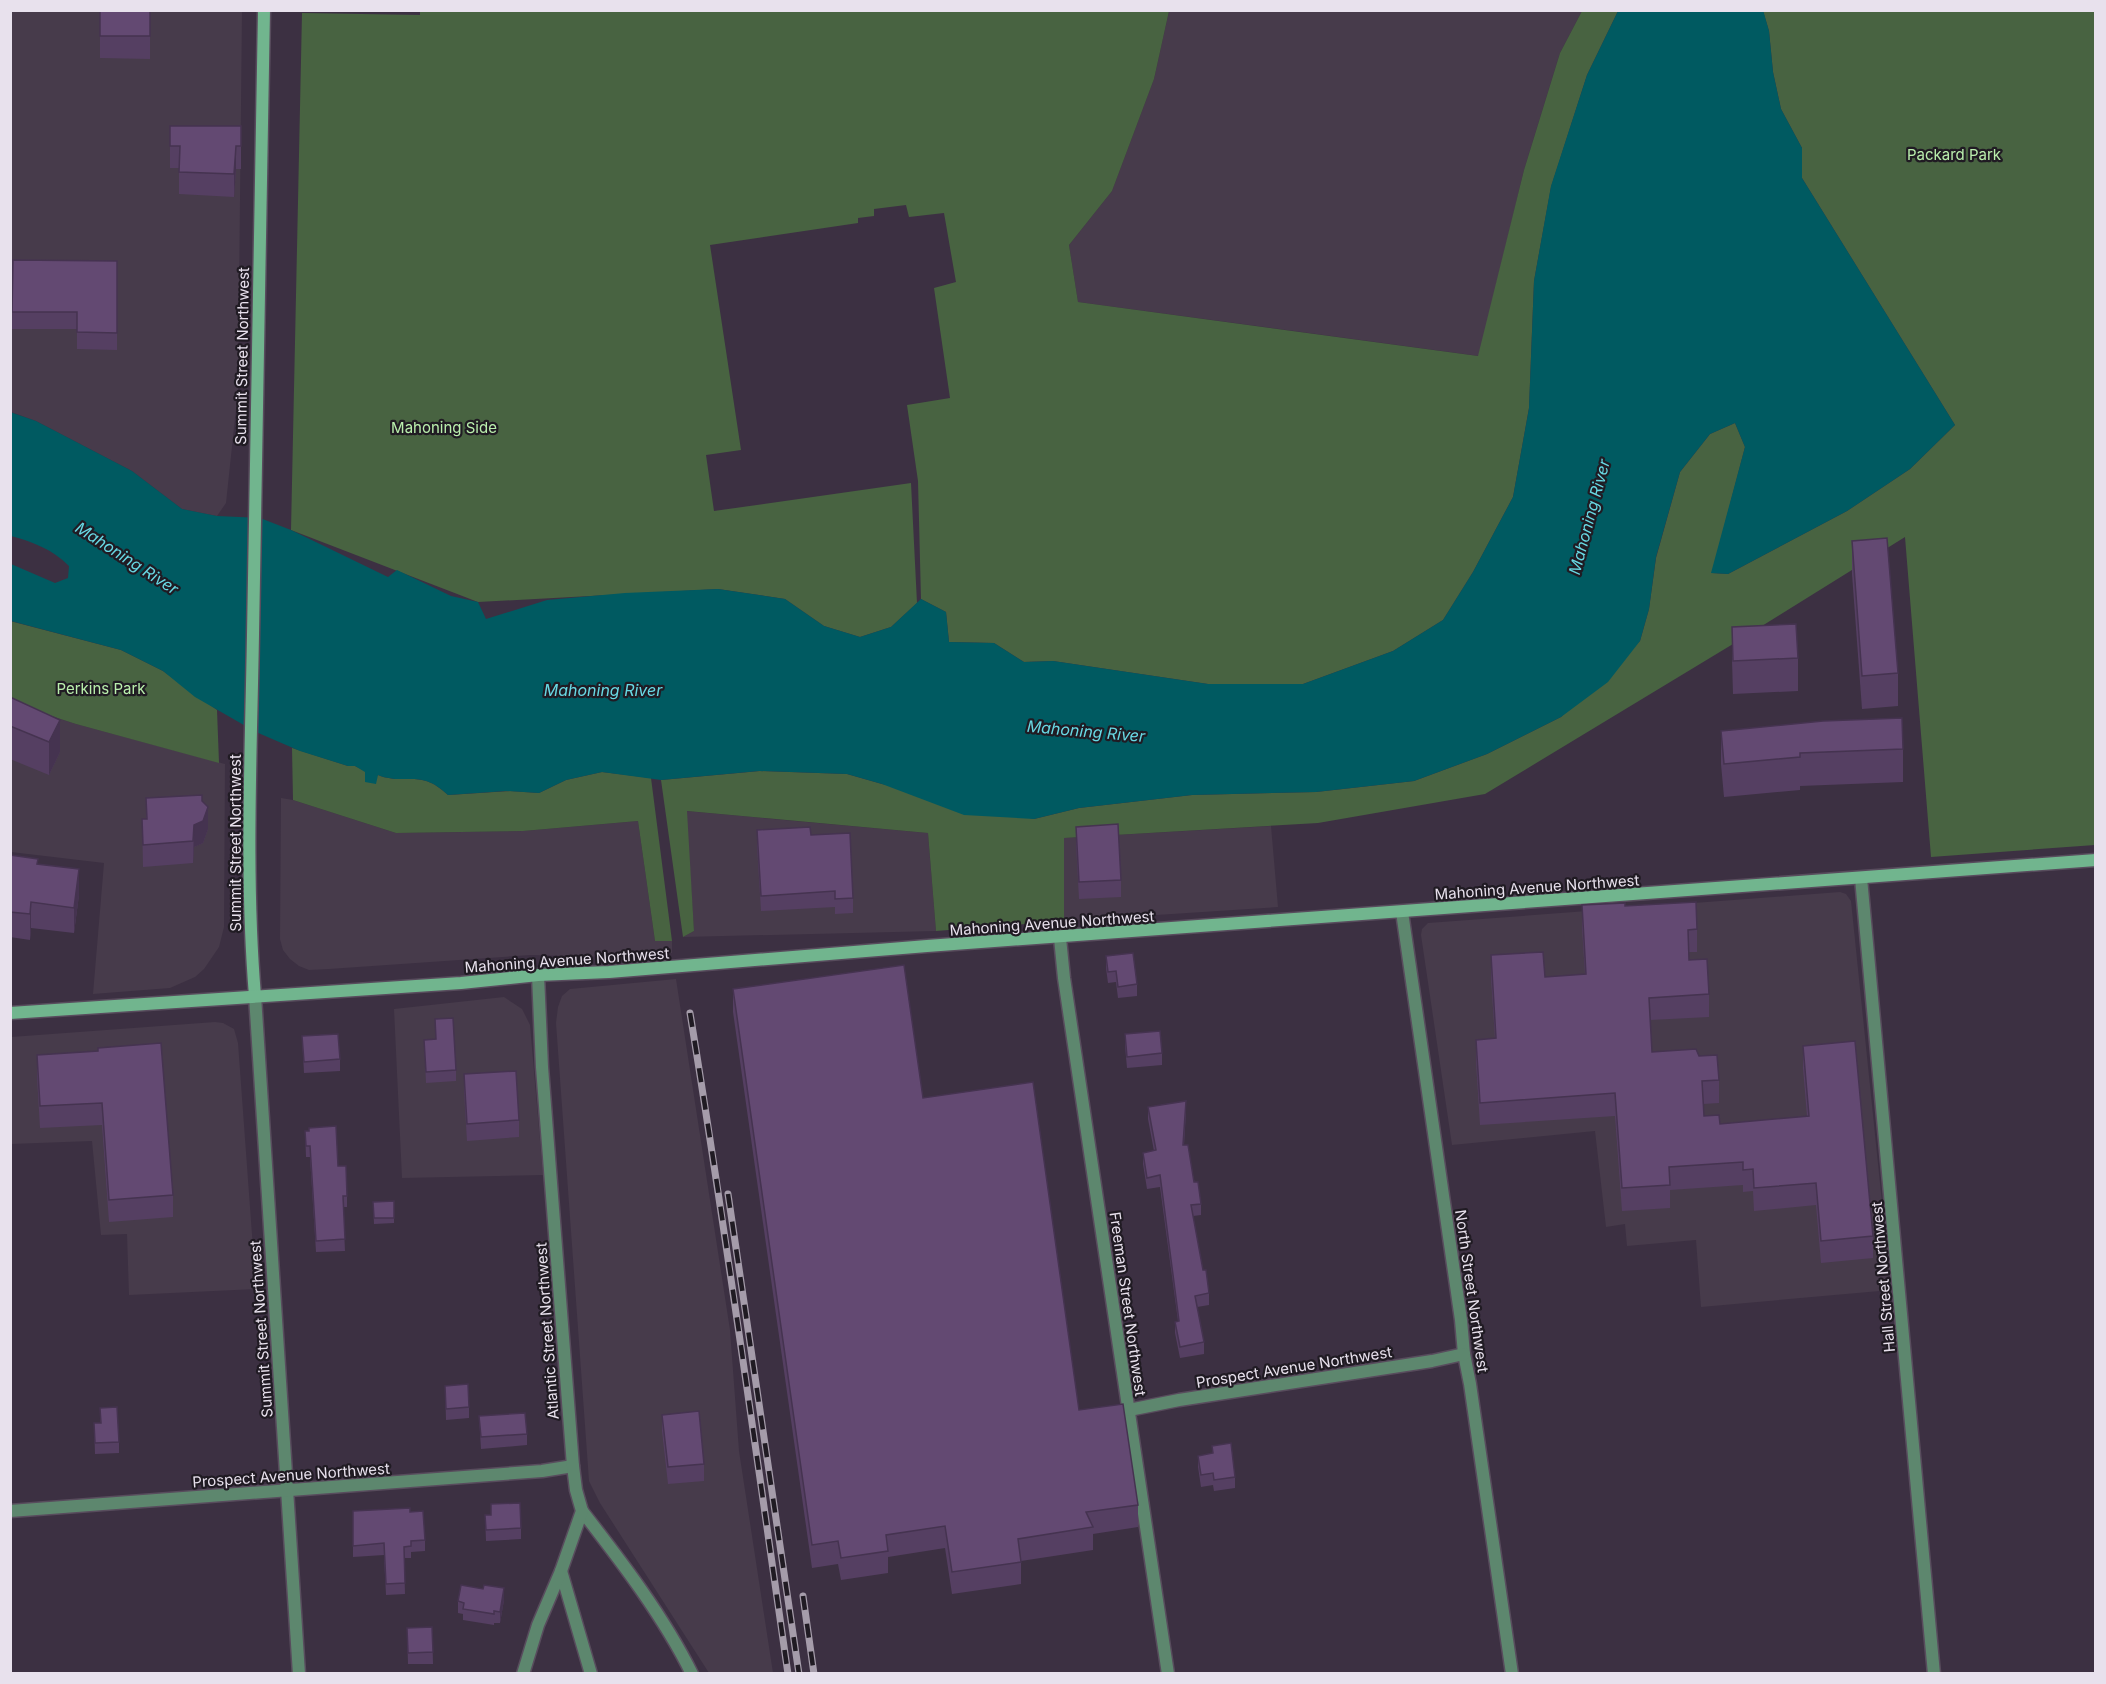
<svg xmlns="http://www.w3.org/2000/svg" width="2106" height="1684" font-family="Inter,sans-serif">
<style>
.commercial{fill:#473b4b}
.green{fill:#486341}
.water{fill:#005a61}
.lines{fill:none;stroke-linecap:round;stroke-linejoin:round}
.minor-casing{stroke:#584c5d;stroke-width:15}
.secondary-casing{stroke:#584c5d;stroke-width:15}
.minor{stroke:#5d876e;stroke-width:12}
.secondary{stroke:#71b58e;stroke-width:12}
.rail-casing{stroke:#a59caa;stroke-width:7}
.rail{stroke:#201b23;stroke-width:4.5;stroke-dasharray:14;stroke-linecap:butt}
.wall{fill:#553f62}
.shaded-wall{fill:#453350}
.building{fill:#634972;stroke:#453350;stroke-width:1.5}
.labels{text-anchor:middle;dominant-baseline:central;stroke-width:4.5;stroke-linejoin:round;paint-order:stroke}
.park-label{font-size:15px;fill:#baefad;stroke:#201b23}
.street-label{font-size:15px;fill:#e8e1ed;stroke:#201b23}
.water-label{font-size:16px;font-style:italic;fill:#68d9e4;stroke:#201b23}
</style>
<rect width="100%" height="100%" fill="#3c3042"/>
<g class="commercial">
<polygon points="10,11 242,11 238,390 226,503 217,516 182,509 132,471 36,421 11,412"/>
<polygon points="1169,11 1582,11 1560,53 1524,170 1479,356 1078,302 1069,245 1112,191 1154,79"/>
<polygon points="10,703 76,724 225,764 224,927 219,947 204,969 195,977 170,988 93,994 104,863 11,852"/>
<polygon points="281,798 293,800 396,833 523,831 638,821 655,941 672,941 672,953 606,957 531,955 329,969 309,970 299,966 290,959 283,950 280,939"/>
<polygon points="686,811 928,833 936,931 683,937 694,931"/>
<polygon points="1271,826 1278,907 1064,921 1064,838"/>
<polygon points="1840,892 1846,894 1851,901 1891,1290 1701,1307 1696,1240 1627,1246 1625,1224 1606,1227 1595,1131 1452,1145 1421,935 1422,929 1428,923"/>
<polygon points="676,979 730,1330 739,1451 773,1673 709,1673 600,1503 589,1481 556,1023 558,1007 562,996 570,989"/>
<polygon points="504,997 522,1009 530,1025 543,1175 402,1178 394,1009"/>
<polygon points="215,1022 223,1023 234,1029 238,1043 256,1289 129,1295 127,1234 101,1235 92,1141 11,1144 11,1037"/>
</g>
<g class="green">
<polygon points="420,10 1169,11 1154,79 1112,191 1069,245 1078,302 1478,356 1524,170 1560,53 1582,11 1618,11 1587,75 1551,187 1534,281 1529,408 1513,497 1473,572 1443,620 1393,651 1303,684 1208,684 1053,661 1024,662 994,643 949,642 946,612 921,599 918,481 907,405 950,398 934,288 956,282 944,213 909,217 906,205 874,209 874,216 858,218 858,223 710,245 741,450 706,455 714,511 911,483 917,603 891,627 860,637 824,626 785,599 718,589 478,602 291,530 302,13 420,15"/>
<polygon points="1763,11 2095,11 2095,845 1931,857 1905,537 1733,644 1485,794 1318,823 1064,838 1064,921 936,931 928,833 687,811 694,931 683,937 661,780 760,771 847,774 882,784 1034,819 1079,808 1192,795 1316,792 1414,781 1487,754 1561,717 1640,641 1649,609 1656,558 1680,472 1710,434 1735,423 1745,447 1712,573 1728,574 1847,511 1910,469 1955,425 1802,178 1802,148 1781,109 1773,72 1769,31"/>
<polygon points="10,621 121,650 163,671 217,710 219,763 76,724 11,703"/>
<path d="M292 748 348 766H355L365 771V782L378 775C405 786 420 768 448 795L510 791 539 793 566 780 602 772 651 778 672 941H655L638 821 523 831 396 833 293 800Z"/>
</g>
<path class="water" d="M1763 10 1769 31 1773 72 1781 109 1802 148V178L1955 425 1910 469 1847 511 1728 574 1711 573 1745 447 1735 423 1710 434 1680 472 1656 557 1649 609 1640 641 1608 682 1561 717 1487 754 1414 781 1316 792 1192 795 1079 808 1034 819 964 815 882 784 847 774 759 771 661 780 602 772 566 780 539 793 506 791 448 795C420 768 405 786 378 775L376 784 365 782V772L355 766H348L300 751 256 732 195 697 163 671 121 650 11 621V564L55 583 68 578 69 566C52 549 33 542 11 536L10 412 36 421 132 471 182 509 217 516 260 518 291 530 388 577 397 570 451 596 478 602 486 619 547 600 625 593 718 589 785 599 824 626 860 637 891 627 921 599 946 612 949 642 994 643 1024 662 1053 661 1208 684H1303L1393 651 1443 620 1473 572 1513 497 1529 408 1534 281 1551 186 1587 75 1618 11Z"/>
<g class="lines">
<defs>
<g id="minor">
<polyline points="1861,878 1934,1674"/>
<polyline points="1402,912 1461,1320 1464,1354 1470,1384 1512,1674"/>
<polyline points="1060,938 1064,978 1168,1674"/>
<polyline points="255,996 299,1674"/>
<polyline points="1129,1410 1179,1400 1432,1361 1464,1354"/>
<polyline points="10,1511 542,1471 573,1466"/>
<path d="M582 1511C621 1561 664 1617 692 1674"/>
<polyline points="561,1571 591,1674"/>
<polyline points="523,1674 538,1625 561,1571 582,1511 576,1490 573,1466 542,1067 538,975"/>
</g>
<g id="secondary">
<path d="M255 996C245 876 251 755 253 635 255 427 261 219 264 10"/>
<polyline points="10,1013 461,983 538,975 609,972 927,946 2096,860"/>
</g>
</defs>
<use href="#minor" class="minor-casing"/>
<use href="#secondary" class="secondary-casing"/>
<use href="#minor" class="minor"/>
<use href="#secondary" class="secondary"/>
<defs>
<g id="rail">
<path d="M690 1013C726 1232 756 1453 788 1674"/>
<polyline points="728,1194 799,1674"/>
<polyline points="803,1596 814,1674"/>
</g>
</defs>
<use href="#rail" class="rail-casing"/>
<use href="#rail" class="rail"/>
</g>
<g class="wall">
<polygon points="100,10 150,10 150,59 100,58"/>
<polygon points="170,126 241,126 241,169 236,169 234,197 179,194 179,168 170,168"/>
<polygon points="13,260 117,261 117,350 77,349 77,329 12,329"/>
<polygon points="1852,541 1898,673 1898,706 1862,709 1852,574"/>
<polygon points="1732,627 1798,658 1798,691 1733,694 1732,660"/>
<polygon points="10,697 60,752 49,775 10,759"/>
<polygon points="1721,731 1903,749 1903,782 1800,786 1800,790 1724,797 1721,764"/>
<polygon points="146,798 202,801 208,829 203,843 194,847 193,863 143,867 142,819 146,819"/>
<polygon points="1076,827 1121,880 1121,897 1079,899 1076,844"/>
<polygon points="757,830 811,835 853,898 853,913 835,914 835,907 761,911 757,846"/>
<polygon points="10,855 38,864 79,895 74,933 31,928 30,940 10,937"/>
<polygon points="1582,905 1625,906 1697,929 1697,952 1689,952 1689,960 1709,994 1709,1017 1650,1020 1652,1052 1699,1056 1719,1080 1719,1103 1703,1104 1704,1116 1720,1124 1807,1116 1803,1068 1803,1046 1873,1236 1873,1258 1821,1263 1816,1205 1754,1211 1753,1191 1743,1192 1743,1185 1670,1190 1670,1208 1622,1211 1615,1116 1480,1125 1476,1062 1476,1040 1495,1039 1491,978 1491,955 1545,977 1585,974 1582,928"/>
<polygon points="1106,956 1137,984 1137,996 1118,998 1116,982 1108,983 1106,968"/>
<polygon points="733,989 923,1098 1079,1410 1138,1505 1138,1527 1093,1534 1093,1550 1021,1561 1021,1584 952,1594 945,1548 888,1557 888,1573 841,1580 838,1564 812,1568 733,1012"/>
<polygon points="435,1019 456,1070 456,1081 426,1083 424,1040 436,1039"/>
<polygon points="1125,1034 1162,1053 1162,1065 1127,1068 1125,1046"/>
<polygon points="302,1036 340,1059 340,1071 304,1073"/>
<polygon points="98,1051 173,1195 173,1217 109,1222 102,1125 40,1128 37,1077 37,1055"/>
<polygon points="464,1074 519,1120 519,1137 467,1141 464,1091"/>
<polygon points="1148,1107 1186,1112 1184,1145 1201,1204 1201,1215 1193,1216 1203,1270 1209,1293 1209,1305 1197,1307 1204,1342 1204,1354 1180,1358 1175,1333 1175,1322 1178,1321 1160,1187 1147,1189 1143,1164 1143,1153 1154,1151 1148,1119"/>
<polygon points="305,1131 338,1166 347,1196 347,1207 343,1207 345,1251 316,1252 310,1157 306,1157"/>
<polygon points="394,1201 394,1223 374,1224 373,1202"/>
<polygon points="445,1386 469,1407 469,1418 446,1420"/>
<polygon points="100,1408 119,1442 119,1453 95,1454 94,1423 100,1423"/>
<polygon points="662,1415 704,1464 704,1481 668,1484 662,1431"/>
<polygon points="479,1416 527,1434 527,1445 481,1449"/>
<polygon points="1212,1446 1235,1477 1235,1488 1214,1491 1213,1485 1201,1487 1198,1467 1198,1456 1212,1454"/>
<polygon points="491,1504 521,1528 521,1539 486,1541 485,1515 491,1515"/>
<polygon points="353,1511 410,1512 425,1540 425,1551 411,1552 411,1558 404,1558 405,1594 386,1595 384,1555 353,1557"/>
<polygon points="504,1600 500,1623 494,1623 494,1625 463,1620 463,1614 458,1613 458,1601"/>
<polygon points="432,1627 433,1664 408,1664 407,1628"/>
</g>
<g class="shaded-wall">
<polygon points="236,146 236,169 234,197 234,174"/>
<polygon points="60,720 60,752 49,775 49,742"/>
<polygon points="208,807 208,829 203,843 194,847 193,863 194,825"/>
<polygon points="79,869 79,895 74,933 74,908"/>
<polygon points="31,902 31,928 30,940 30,914"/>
<polygon points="504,1588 504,1600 500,1623 500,1612"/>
</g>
<g class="building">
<rect x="100" y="10" width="50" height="26"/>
<polygon points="170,126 241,126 241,146 236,146 234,174 179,172 180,146 170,146"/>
<polygon points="13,260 117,261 117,333 77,332 77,312 12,312"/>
<polygon points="1887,538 1898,673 1862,676 1852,541"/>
<polygon points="1796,624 1798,658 1733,661 1732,627"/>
<polygon points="10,697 60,720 49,742 10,726"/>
<polygon points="1902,718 1903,749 1800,753 1800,757 1724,764 1721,731 1823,721"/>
<polygon points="202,795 202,801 208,807 203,821 194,825 193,841 143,845 142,819 147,819 146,798"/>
<polygon points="1118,824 1121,880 1079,882 1076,827"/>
<polygon points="810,827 811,835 850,833 853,898 835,899 835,891 761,896 757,830"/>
<polygon points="10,855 38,859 37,864 79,869 74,908 31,902 30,914 10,912"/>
<polygon points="1696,902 1697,929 1688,930 1689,960 1707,959 1709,994 1649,998 1652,1052 1696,1049 1699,1056 1717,1055 1719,1080 1702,1081 1704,1116 1719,1115 1720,1124 1809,1116 1803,1046 1855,1041 1873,1236 1821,1241 1816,1183 1754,1188 1753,1169 1743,1170 1743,1162 1669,1167 1670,1185 1622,1188 1615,1093 1480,1103 1476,1040 1496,1038 1491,955 1543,952 1545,977 1586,974 1582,905 1625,903 1625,906"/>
<polygon points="1133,953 1137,984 1118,987 1116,971 1108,972 1106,956"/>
<polygon points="904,965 923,1098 1033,1082 1079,1410 1123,1404 1138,1505 1086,1512 1093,1527 1018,1539 1021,1562 952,1572 945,1526 886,1535 888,1551 841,1558 838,1541 812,1545 733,989"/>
<polygon points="453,1018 456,1070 426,1072 424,1040 436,1039 435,1019"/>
<polygon points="1160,1031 1162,1053 1127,1057 1125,1034"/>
<polygon points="338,1034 340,1059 304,1062 302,1036"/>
<polygon points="161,1043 173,1195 109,1200 102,1103 40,1106 37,1055 98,1051 98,1048"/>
<polygon points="516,1071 519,1120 467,1124 464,1074"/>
<polygon points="1186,1101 1183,1145 1188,1145 1194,1182 1198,1182 1201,1204 1191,1205 1203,1270 1206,1270 1209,1293 1195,1296 1204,1342 1180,1347 1175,1322 1179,1321 1160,1175 1147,1178 1143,1153 1156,1150 1148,1107"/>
<polygon points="336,1126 338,1166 346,1166 347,1196 343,1196 345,1239 316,1241 310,1146 306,1146 305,1131 309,1131 309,1128"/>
<polygon points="394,1201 394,1218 374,1218 373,1202"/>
<polygon points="468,1384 469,1407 446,1409 445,1386"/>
<polygon points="117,1407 119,1442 95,1443 94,1423 101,1423 100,1408"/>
<polygon points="699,1411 704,1464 668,1467 662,1415"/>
<polygon points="525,1413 527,1434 481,1437 479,1416"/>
<polygon points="1231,1443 1235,1477 1214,1480 1213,1473 1201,1475 1198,1456 1213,1453 1212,1446"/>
<polygon points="520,1503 521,1528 486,1530 485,1515 491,1515 491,1504"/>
<polygon points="410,1508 410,1512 423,1511 425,1540 411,1541 411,1546 404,1547 405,1583 386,1584 384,1543 353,1546 353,1511"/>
<polygon points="461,1585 483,1589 484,1585 504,1588 500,1612 494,1611 494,1614 463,1609 464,1603 458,1601"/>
<polygon points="432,1627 433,1652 408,1653 407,1628"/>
</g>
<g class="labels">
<g class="park-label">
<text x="1954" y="154">Packard Park</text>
<text x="444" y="427">Mahoning Side</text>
<text x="101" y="688">Perkins Park</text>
</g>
<g class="street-label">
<text transform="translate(242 356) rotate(-89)">Summit Street Northwest</text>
<text transform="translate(235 843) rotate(-90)">Summit Street Northwest</text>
<text transform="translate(1537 887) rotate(-4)">Mahoning Avenue Northwest</text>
<text transform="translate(1052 923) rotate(-4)">Mahoning Avenue Northwest</text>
<text transform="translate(567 960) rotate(-4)">Mahoning Avenue Northwest</text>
<text transform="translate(1883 1277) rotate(-95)">Hall Street Northwest</text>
<text transform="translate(1472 1291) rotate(82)">North Street Northwest</text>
<text transform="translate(1128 1304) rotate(82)">Freeman Street Northwest</text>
<text transform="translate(261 1329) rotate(-94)">Summit Street Northwest</text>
<text transform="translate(547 1331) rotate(-94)">Atlantic Street Northwest</text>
<text transform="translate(1294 1367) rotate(-9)">Prospect Avenue Northwest</text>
<text transform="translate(291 1475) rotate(-4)">Prospect Avenue Northwest</text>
</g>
<g class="water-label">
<text transform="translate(1589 517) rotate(-75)">Mahoning River</text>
<text transform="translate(127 558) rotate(33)">Mahoning River</text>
<text x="603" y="690">Mahoning River</text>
<text transform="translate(1086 731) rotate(5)">Mahoning River</text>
</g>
</g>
<rect width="2106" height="1684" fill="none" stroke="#e8e1ed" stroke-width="24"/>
</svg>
